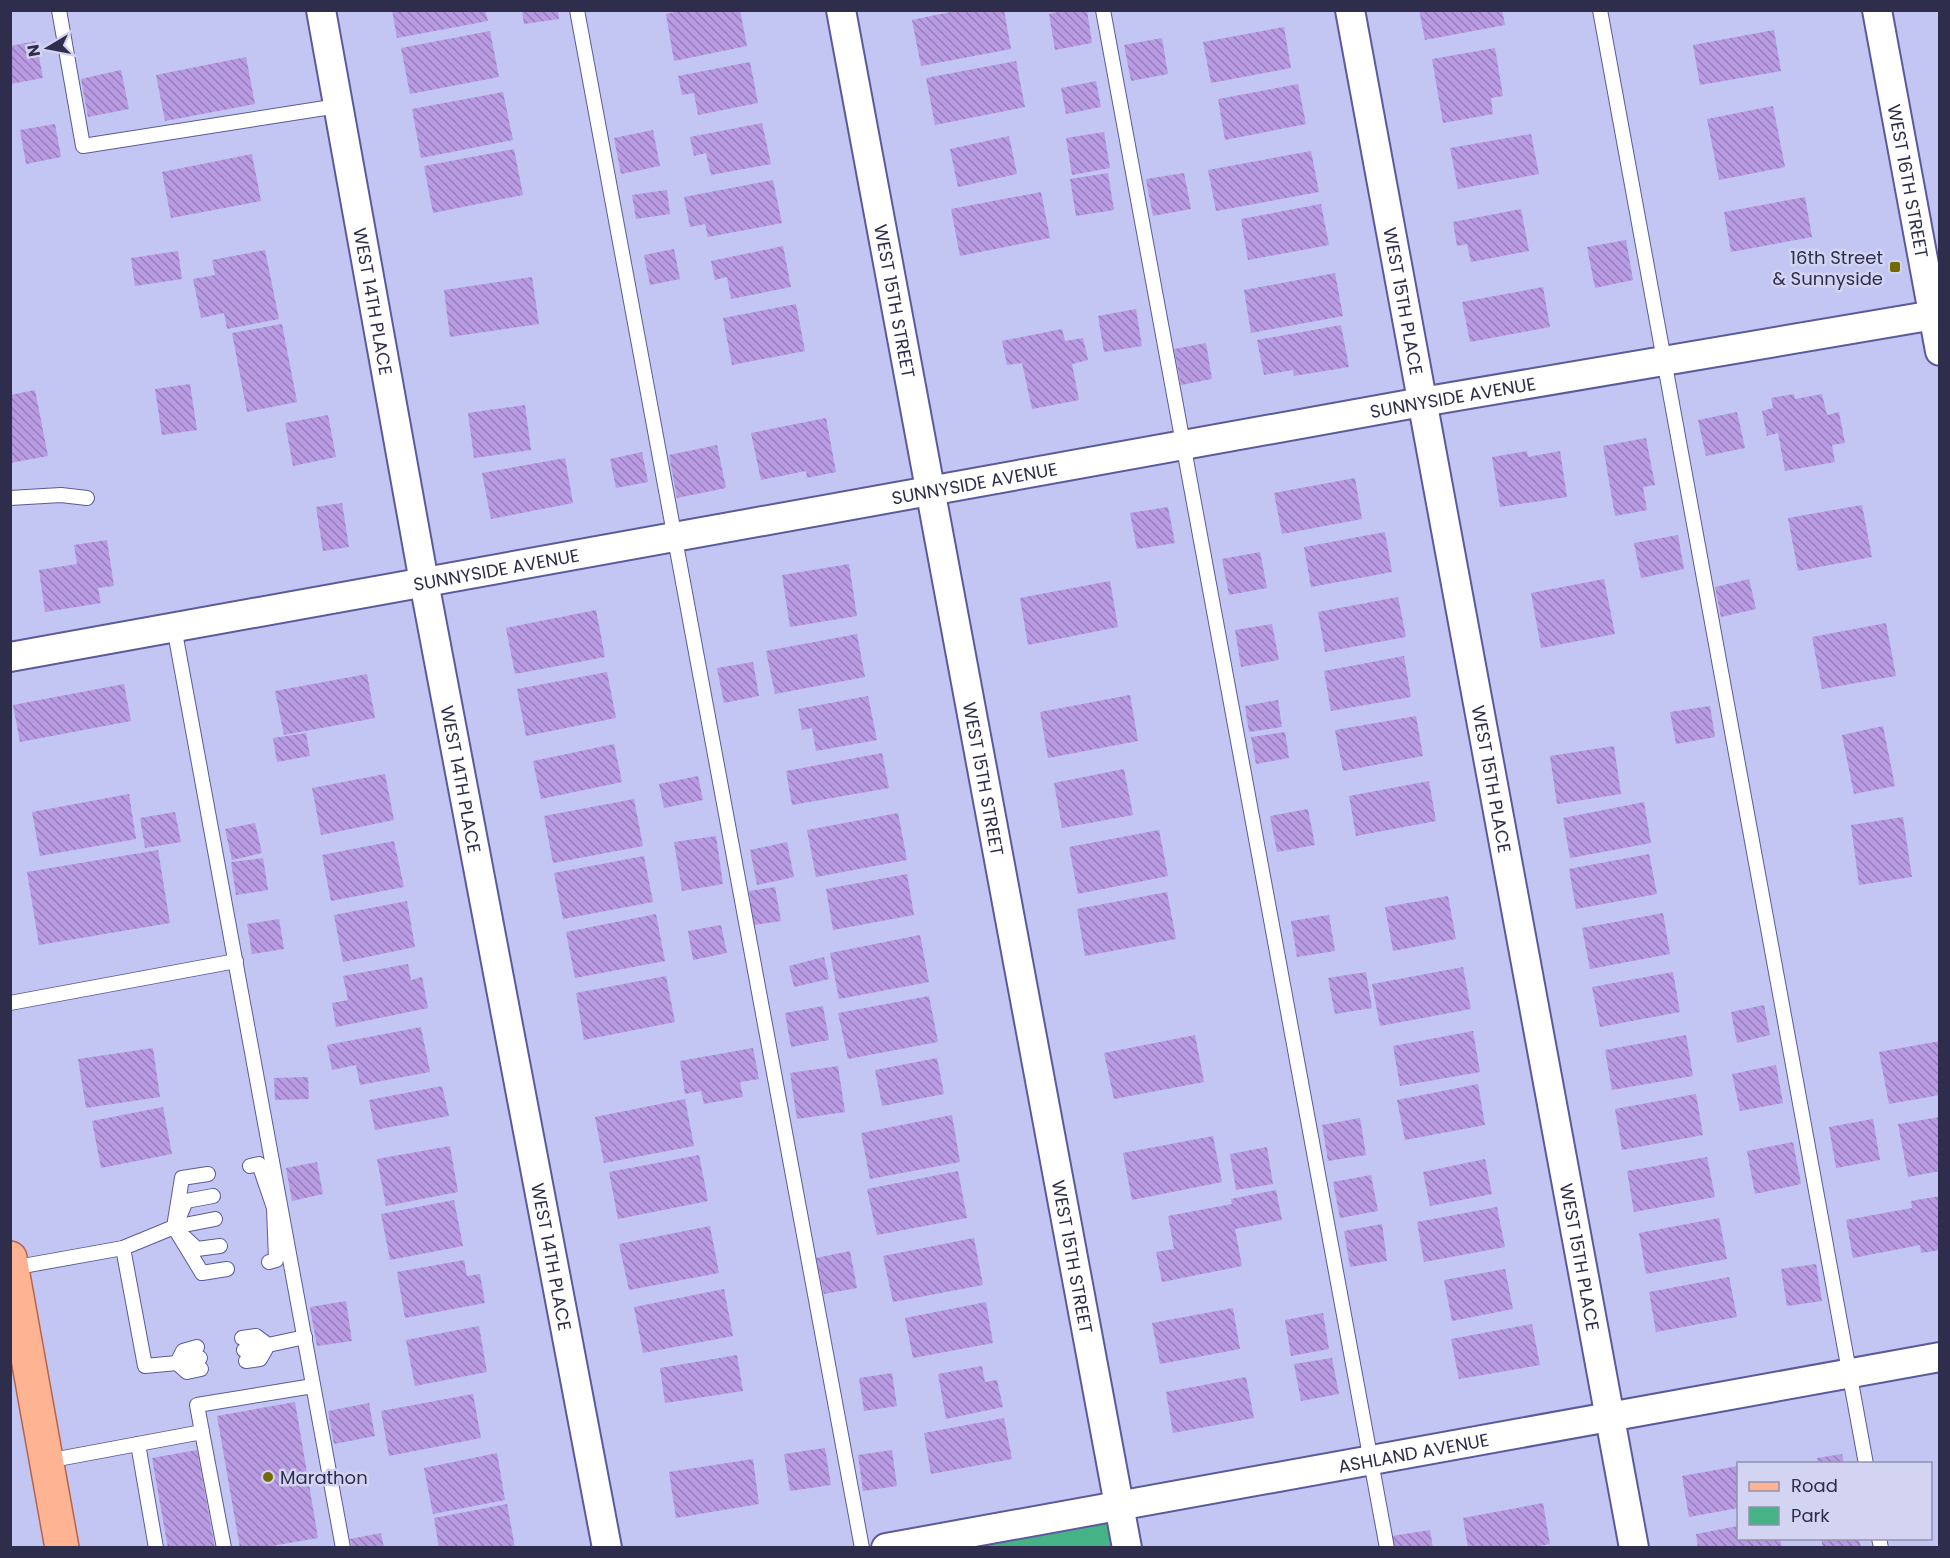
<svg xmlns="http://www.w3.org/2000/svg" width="1950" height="1558" font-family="Poppins,sans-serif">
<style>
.green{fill:#45b386}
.building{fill:url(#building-back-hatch)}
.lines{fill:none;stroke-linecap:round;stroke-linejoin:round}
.lane-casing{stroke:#5b5a9d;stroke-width:16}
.street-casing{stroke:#5b5a9d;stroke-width:32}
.primary-casing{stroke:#b5644b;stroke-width:36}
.lane{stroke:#fff;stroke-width:14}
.street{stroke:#fff;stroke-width:28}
.primary{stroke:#feb392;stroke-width:33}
.poi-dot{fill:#746a03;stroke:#d2d4f2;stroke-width:2}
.labels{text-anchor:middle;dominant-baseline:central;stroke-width:5;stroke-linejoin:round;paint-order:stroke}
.street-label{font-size:18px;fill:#2e2e4c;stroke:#d2d4f2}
.poi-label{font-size:18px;fill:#2e2e4c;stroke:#d2d4f2;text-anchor:end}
</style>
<defs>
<pattern id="building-back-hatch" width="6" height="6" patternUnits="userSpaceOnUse" patternTransform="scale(1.5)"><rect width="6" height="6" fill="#b89be2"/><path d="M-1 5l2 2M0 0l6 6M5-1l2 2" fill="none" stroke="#967fb9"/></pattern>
</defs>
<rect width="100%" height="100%" fill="#c3c5f2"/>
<polygon class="green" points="1119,1505 1127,1548 886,1548"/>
<g class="building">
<polygon points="392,10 485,10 488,21 397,38"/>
<polygon points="522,10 558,10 559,19 524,24"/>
<polygon points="684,10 740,10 747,46 674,61 666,14"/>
<polygon points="960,10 1004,10 1011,49 921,66 912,20"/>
<polygon points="1066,10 1087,10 1092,43 1055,50 1049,14"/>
<polygon points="1419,10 1502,10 1505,25 1425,40"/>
<polygon points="1284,27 1291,68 1211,83 1203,42"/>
<polygon points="1774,30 1781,71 1700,85 1693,45"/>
<polygon points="490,31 499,77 410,94 401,48"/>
<polygon points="1162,38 1168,74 1131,81 1124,45"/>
<polygon points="36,41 43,78 10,84 10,46"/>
<polygon points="1495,48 1503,96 1491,98 1493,114 1443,123 1432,59"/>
<polygon points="246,57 255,104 165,121 156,75"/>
<polygon points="1016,61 1025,107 935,125 926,78"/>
<polygon points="750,62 758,103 698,115 694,93 682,95 678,76"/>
<polygon points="121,70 129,109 88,117 81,79"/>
<polygon points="1096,81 1101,107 1066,114 1061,88"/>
<polygon points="1298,84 1306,124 1225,140 1218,99"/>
<polygon points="503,92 513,140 421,158 412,109"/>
<polygon points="1773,106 1785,167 1719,180 1707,119"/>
<polygon points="762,123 771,164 711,175 706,153 694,156 690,137"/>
<polygon points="55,124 61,157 26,164 20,130"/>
<polygon points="653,130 660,166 621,174 614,138"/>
<polygon points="1104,132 1110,168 1072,175 1066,138"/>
<polygon points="1531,134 1539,174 1458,189 1450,148"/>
<polygon points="1009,136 1017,174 958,187 950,149"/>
<polygon points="514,149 523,195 433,213 424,166"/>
<polygon points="1311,151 1319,192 1216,211 1208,170"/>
<polygon points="252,154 261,201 171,218 162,172"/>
<polygon points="1108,173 1114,210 1076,216 1070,179"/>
<polygon points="1184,173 1191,209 1153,216 1146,179"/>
<polygon points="773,180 782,223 708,237 705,224 690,227 684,197"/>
<polygon points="667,190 670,214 636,219 632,195"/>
<polygon points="1041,192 1050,238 960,256 951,209"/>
<polygon points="1805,197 1812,237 1731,252 1724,212"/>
<polygon points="1321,204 1329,245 1248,260 1241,219"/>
<polygon points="1521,209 1529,251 1471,262 1467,244 1457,246 1453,222"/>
<polygon points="1626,240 1633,280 1595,288 1587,247"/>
<polygon points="783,246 791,287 731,299 727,277 715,280 711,261"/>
<polygon points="674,249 680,279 650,285 644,255"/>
<polygon points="265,250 279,319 227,329 224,313 201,318 193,279 215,275 212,260"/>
<polygon points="178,251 182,279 135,286 131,258"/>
<polygon points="1335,273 1343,316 1251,333 1244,290"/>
<polygon points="532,277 539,324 450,337 444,290"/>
<polygon points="1543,287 1550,327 1470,342 1462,302"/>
<polygon points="796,304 805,351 732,365 723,318"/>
<polygon points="1136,309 1142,346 1104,352 1098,316"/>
<polygon points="282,324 297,402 247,412 232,333"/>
<polygon points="1341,325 1349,367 1294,376 1293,370 1264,375 1257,340"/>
<polygon points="1062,329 1065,341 1083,338 1088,360 1072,364 1079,400 1032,409 1022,363 1007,365 1002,341"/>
<polygon points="1206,343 1212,379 1181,385 1174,349"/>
<polygon points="190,384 197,430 162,435 155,389"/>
<polygon points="35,390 48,456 10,463 10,395"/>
<polygon points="1794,394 1795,399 1822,394 1827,415 1839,412 1845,443 1832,445 1835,462 1785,471 1778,433 1767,436 1762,411 1773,408 1771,398"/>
<polygon points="525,405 531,450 474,458 468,413"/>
<polygon points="1737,412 1745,448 1706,456 1698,420"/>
<polygon points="328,415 336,457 293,466 285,423"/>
<polygon points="826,418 836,472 807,478 806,471 761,480 751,433"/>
<polygon points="1646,438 1655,485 1643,487 1647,510 1615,516 1603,446"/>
<polygon points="717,445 726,488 677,498 669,455"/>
<polygon points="1527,451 1528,457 1560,451 1567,497 1500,507 1492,457"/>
<polygon points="642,452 648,482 616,488 610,459"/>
<polygon points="565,458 573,503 491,519 482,473"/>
<polygon points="1355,478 1362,519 1282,534 1274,493"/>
<polygon points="342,503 349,547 323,551 316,507"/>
<polygon points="1862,505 1872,557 1798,571 1788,518"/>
<polygon points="1168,507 1175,543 1137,549 1130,513"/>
<polygon points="1385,532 1392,572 1311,587 1304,547"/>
<polygon points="1678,535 1684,569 1641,578 1634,543"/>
<polygon points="107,540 114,586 98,588 101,603 45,612 39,570 77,564 74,545"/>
<polygon points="1260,552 1267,588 1229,595 1222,559"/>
<polygon points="849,564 857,616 790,627 782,575"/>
<polygon points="1604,579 1615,634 1541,648 1531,593"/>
<polygon points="1749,579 1756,609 1721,617 1715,587"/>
<polygon points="1110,581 1118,627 1028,645 1020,598"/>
<polygon points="1398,597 1406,637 1325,652 1318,612"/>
<polygon points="596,610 605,657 515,674 506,628"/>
<polygon points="1886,623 1896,676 1822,689 1812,637"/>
<polygon points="1272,624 1279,660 1241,667 1235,630"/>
<polygon points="857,634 865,677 775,694 766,651"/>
<polygon points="1404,656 1411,697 1331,711 1324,671"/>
<polygon points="753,662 759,696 724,703 717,668"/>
<polygon points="607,672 616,718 526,736 517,689"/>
<polygon points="367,674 375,718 284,735 275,691"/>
<polygon points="124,684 131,721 20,742 13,705"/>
<polygon points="1130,695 1138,741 1048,758 1040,712"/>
<polygon points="868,696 877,740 816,751 812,728 802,730 798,709"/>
<polygon points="1278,700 1282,727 1249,732 1245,706"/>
<polygon points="1710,706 1715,737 1676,744 1670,712"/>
<polygon points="1416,716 1423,756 1343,771 1335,730"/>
<polygon points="1883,726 1895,786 1854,794 1842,735"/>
<polygon points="1285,732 1289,758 1256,764 1251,737"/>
<polygon points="306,733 310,756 277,762 273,738"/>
<polygon points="614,744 622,782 541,799 533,761"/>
<polygon points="1614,746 1621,794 1557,804 1550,756"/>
<polygon points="882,753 889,788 792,805 786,771"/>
<polygon points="1124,769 1133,815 1062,828 1054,783"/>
<polygon points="385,774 394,820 321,835 312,788"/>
<polygon points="698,776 703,800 664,808 659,784"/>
<polygon points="1429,781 1436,821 1356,836 1349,796"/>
<polygon points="129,794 136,839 40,856 32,812"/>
<polygon points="634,799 643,846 553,863 544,816"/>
<polygon points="1644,802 1651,843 1570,858 1563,818"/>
<polygon points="1308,809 1315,845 1277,852 1270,816"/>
<polygon points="175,812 181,842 145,848 140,818"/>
<polygon points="898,813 907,860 816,877 807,830"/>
<polygon points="1903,817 1912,877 1859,885 1851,825"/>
<polygon points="255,823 262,853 232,860 225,829"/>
<polygon points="1159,830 1168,876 1078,894 1069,847"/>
<polygon points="716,836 723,884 682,891 674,842"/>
<polygon points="394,841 404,887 331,901 322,855"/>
<polygon points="787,842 794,877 757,885 750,850"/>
<polygon points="158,850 170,923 39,945 27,872"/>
<polygon points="1649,854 1657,894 1576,909 1569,869"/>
<polygon points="644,856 653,902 563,919 554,873"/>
<polygon points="263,858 268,890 236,895 231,862"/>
<polygon points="907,874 914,915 833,930 826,889"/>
<polygon points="775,887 781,921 754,925 749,891"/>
<polygon points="1167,892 1176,939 1085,956 1077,909"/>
<polygon points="1448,896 1456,939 1393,951 1385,907"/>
<polygon points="407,901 415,947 343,962 334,915"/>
<polygon points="1663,913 1670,954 1590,969 1582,928"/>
<polygon points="656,914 665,961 575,978 566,932"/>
<polygon points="1329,915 1335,951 1297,957 1291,921"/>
<polygon points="279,919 284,949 252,954 247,924"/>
<polygon points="721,925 727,953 693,960 688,931"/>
<polygon points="920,935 929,982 839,999 830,953"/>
<polygon points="824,957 829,979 794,987 789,966"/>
<polygon points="408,964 411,980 422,977 428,1008 336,1027 332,1003 348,1000 343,976"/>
<polygon points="1463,967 1471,1009 1380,1026 1372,984"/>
<polygon points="1366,972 1372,1008 1335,1014 1328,978"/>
<polygon points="1673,972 1680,1012 1600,1027 1592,987"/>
<polygon points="666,976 675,1022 584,1040 576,993"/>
<polygon points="929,996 938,1042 848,1059 838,1013"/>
<polygon points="1764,1005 1770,1035 1737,1043 1731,1012"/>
<polygon points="823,1006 829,1040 791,1047 785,1013"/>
<polygon points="421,1027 430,1072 360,1085 356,1065 332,1070 327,1045"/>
<polygon points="1473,1031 1480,1072 1400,1086 1393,1046"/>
<polygon points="1195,1035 1204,1082 1114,1099 1104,1053"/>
<polygon points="1686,1035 1693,1076 1612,1090 1605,1050"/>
<polygon points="1940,1041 1940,1095 1889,1104 1879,1052"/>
<polygon points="153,1048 160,1097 86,1108 78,1059"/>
<polygon points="753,1048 759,1079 740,1082 743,1097 704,1104 701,1091 685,1094 680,1061"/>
<polygon points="937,1058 944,1094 882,1106 875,1070"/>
<polygon points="1776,1065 1783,1103 1740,1111 1732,1074"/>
<polygon points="838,1066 845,1112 797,1119 790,1073"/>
<polygon points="308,1077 309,1099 275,1100 274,1078"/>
<polygon points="1478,1084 1485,1125 1405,1140 1397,1100"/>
<polygon points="442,1086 449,1116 375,1130 369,1100"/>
<polygon points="1696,1094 1703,1135 1622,1150 1615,1109"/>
<polygon points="685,1099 694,1146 604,1163 595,1117"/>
<polygon points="163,1107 172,1154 101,1168 92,1121"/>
<polygon points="952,1115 960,1162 870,1179 861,1133"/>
<polygon points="1940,1117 1940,1171 1908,1177 1898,1124"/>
<polygon points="1360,1118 1366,1155 1328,1161 1322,1125"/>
<polygon points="1873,1119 1880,1160 1836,1168 1829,1127"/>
<polygon points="1213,1136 1222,1182 1132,1200 1123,1153"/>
<polygon points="1793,1142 1801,1184 1755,1194 1747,1151"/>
<polygon points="450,1146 458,1192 386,1206 377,1159"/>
<polygon points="1267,1147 1273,1184 1236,1190 1230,1154"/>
<polygon points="699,1155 708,1201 618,1219 609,1172"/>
<polygon points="1707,1157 1715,1197 1634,1212 1627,1171"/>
<polygon points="1485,1159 1492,1194 1430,1206 1423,1172"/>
<polygon points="317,1162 323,1194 292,1201 286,1168"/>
<polygon points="958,1171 967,1218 877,1235 867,1189"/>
<polygon points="1371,1175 1378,1211 1340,1218 1333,1182"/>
<polygon points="1276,1190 1282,1220 1235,1229 1242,1266 1162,1282 1156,1252 1174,1249 1168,1216 1232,1204 1231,1199"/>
<polygon points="1940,1196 1940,1250 1921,1253 1920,1245 1853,1258 1846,1220 1912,1208 1911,1201"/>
<polygon points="454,1200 463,1246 390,1260 381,1214"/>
<polygon points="1497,1207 1505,1247 1424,1262 1417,1222"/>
<polygon points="1719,1218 1727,1259 1646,1274 1639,1233"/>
<polygon points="1382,1224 1387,1261 1350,1267 1344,1231"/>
<polygon points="710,1226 719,1273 629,1290 619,1244"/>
<polygon points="974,1238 983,1285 893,1302 883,1256"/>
<polygon points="850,1251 857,1288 824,1294 816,1258"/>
<polygon points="464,1260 467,1276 480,1274 485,1303 405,1318 397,1272"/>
<polygon points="1816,1264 1822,1301 1787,1306 1781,1269"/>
<polygon points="1505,1269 1513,1309 1452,1321 1444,1280"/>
<polygon points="1729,1277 1737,1317 1656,1332 1649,1292"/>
<polygon points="724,1289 733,1336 643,1353 634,1307"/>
<polygon points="346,1301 352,1341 317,1346 310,1307"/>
<polygon points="986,1302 993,1343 913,1358 905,1318"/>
<polygon points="1233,1308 1240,1349 1160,1364 1152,1323"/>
<polygon points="1323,1313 1329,1349 1291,1356 1285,1320"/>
<polygon points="1532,1324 1540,1365 1459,1379 1451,1339"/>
<polygon points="479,1326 487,1372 415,1386 406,1340"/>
<polygon points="737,1355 743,1391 665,1403 660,1368"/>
<polygon points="1332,1358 1339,1394 1301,1401 1294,1364"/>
<polygon points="982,1366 985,1382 997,1380 1003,1407 946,1419 938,1374"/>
<polygon points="892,1373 897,1406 864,1411 859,1378"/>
<polygon points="1246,1377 1254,1418 1173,1433 1166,1392"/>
<polygon points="473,1394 481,1438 389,1456 381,1411"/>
<polygon points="295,1402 318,1538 260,1548 240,1548 217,1416"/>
<polygon points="369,1403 375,1436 334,1444 328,1411"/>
<polygon points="1004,1418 1012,1459 931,1474 924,1433"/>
<polygon points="825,1448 831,1485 790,1491 784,1454"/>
<polygon points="197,1450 215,1548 168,1548 152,1458"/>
<polygon points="892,1450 897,1486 863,1491 858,1455"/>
<polygon points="497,1453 505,1500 433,1514 424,1468"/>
<polygon points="1842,1454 1844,1464 1818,1464 1817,1458"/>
<polygon points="753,1459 759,1504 676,1518 669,1472"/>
<polygon points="1738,1466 1738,1508 1689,1517 1682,1476"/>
<polygon points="1543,1503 1550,1544 1529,1548 1468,1548 1463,1518"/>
<polygon points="507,1504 515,1548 439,1548 434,1518"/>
<polygon points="1738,1526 1738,1538 1780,1538 1782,1548 1698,1548 1696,1534"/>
<polygon points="1430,1530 1433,1548 1394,1548 1392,1536"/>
<polygon points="381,1533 384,1548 352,1548 350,1539"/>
<polygon points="1821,1538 1859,1538 1861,1548 1823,1548"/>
</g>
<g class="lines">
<defs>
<g id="lane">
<polyline points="59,10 83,146 338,106"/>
<polyline points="577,10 862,1548"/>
<polyline points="1103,10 1387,1548"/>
<polyline points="1600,10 1866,1464"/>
<polyline points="10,498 61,495 87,498"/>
<polyline points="174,627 343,1548"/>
<polyline points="10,1003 236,961"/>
<polyline points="250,1166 259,1164 274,1208 276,1260 269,1262"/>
<polyline points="208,1174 182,1178 174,1227 202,1273 227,1269"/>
<polyline points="180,1215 186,1201 213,1196"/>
<polyline points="184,1237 197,1249 220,1246"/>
<polyline points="123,1248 145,1366 177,1363 183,1351 197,1347"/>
<polyline points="12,1268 123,1248 174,1227 215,1219"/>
<polyline points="242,1338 256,1336 268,1345 305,1337"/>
<polyline points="244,1350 268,1345"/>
<polyline points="246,1361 260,1359 268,1345"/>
<polyline points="177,1363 187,1372 201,1369"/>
<polyline points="177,1363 200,1358"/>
<polyline points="202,1432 197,1405 313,1386"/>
<polyline points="138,1444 156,1548"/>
<polyline points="47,1461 202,1432 224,1548"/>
<polyline points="1879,1538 1881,1548"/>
</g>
<g id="street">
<path id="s1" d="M321 10 424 582 607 1548"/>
<path id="s2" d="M841 10 1127 1548"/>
<path id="s3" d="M1350 10 1634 1548"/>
<path id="s4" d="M1877 10 1940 351"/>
<path id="s5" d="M10 657 1422 402 1940 314"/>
<path id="s6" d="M886 1548 1940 1357"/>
</g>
<polyline id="primary" points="10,1258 62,1548"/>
</defs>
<use href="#lane" class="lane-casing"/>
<use href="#street" class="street-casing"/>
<use href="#primary" class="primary-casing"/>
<use href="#lane" class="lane"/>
<use href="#street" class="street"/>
<use href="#primary" class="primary"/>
</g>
<g class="poi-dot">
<rect x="1889" y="261" width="12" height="12" rx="3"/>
<circle cx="268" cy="1477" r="6"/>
</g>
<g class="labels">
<g class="street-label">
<text stroke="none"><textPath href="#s4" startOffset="174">WEST 16TH STREET</textPath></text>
<text stroke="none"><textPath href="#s1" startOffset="296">WEST 14TH PLACE</textPath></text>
<text stroke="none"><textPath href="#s2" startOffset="296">WEST 15TH STREET</textPath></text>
<text stroke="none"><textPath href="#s3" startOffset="296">WEST 15TH PLACE</textPath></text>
<text stroke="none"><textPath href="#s5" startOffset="1466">SUNNYSIDE AVENUE</textPath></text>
<text stroke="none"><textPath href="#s5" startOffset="980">SUNNYSIDE AVENUE</textPath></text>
<text stroke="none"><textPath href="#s5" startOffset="494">SUNNYSIDE AVENUE</textPath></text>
<text stroke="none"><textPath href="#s1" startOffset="782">WEST 14TH PLACE</textPath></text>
<text stroke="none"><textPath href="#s2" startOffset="782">WEST 15TH STREET</textPath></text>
<text stroke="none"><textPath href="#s3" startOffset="782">WEST 15TH PLACE</textPath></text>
<text stroke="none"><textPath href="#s1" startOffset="1268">WEST 14TH PLACE</textPath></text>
<text stroke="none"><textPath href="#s2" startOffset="1268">WEST 15TH STREET</textPath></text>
<text stroke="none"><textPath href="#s3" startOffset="1268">WEST 15TH PLACE</textPath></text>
<text stroke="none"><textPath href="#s6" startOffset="536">ASHLAND AVENUE</textPath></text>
</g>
<g class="poi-label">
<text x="1883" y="257">16th Street<tspan x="1883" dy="21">&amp; Sunnyside</tspan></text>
<text x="280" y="1477" text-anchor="start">Marathon</text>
</g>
</g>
<rect width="1950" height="1558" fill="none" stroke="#2e2e4c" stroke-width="24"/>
<rect x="1737" y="1462" width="195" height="78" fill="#d2d4f2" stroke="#9092b0" stroke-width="1.5"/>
<rect x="1749" y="1482" width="30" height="9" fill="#feb392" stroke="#9092b0" stroke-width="1.5"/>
<text x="1791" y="1492" font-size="18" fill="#2e2e4c">Road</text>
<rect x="1749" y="1507" width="30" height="18" fill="#45b386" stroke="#9092b0" stroke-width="1.5"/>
<text x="1791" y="1522" font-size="18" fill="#2e2e4c">Park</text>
<g transform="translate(48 48) rotate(260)" stroke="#d2d4f2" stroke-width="4.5" paint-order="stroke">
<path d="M0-4.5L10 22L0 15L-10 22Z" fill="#2e2e4c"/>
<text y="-9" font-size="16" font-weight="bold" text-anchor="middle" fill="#2e2e4c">N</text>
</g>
</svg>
